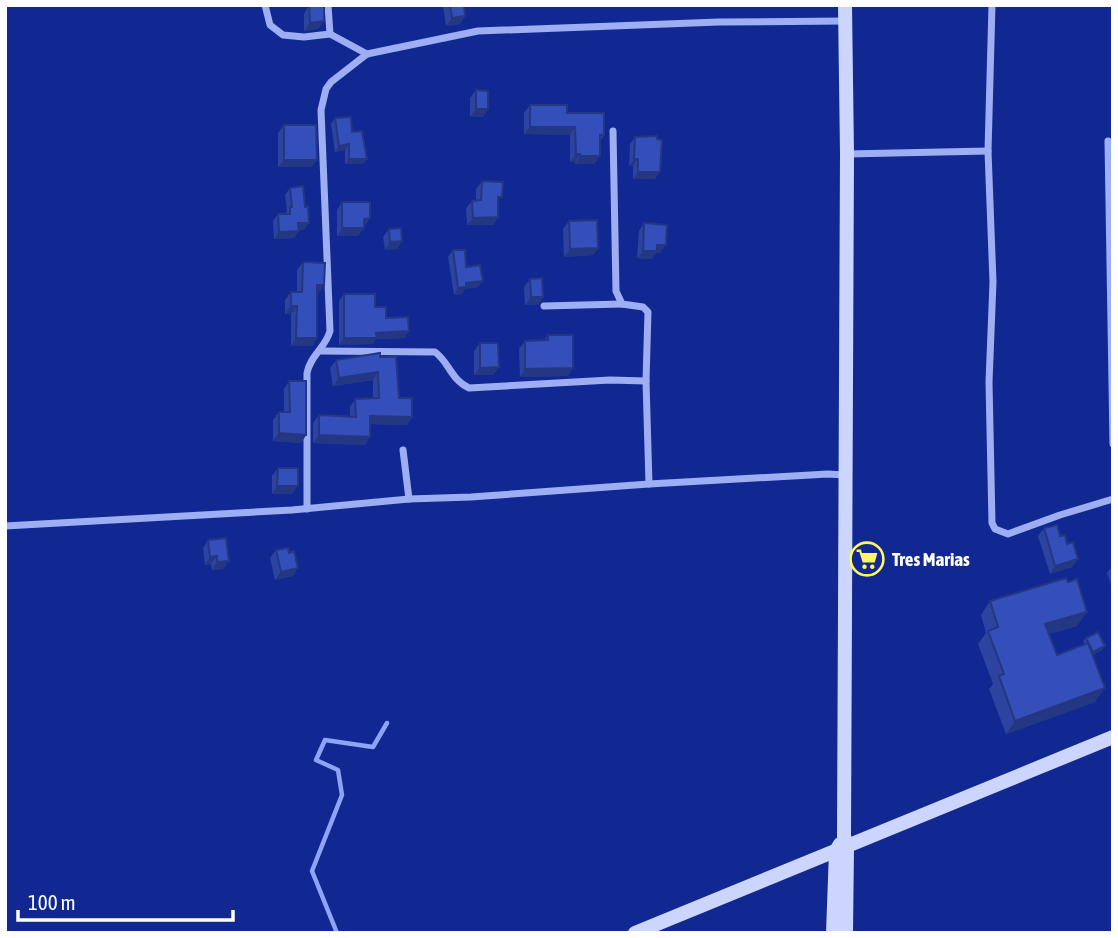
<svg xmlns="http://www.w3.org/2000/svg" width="1118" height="938" font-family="'Asap Condensed',sans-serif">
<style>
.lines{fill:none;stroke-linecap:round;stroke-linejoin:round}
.stream{stroke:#8ea4f7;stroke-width:4.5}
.street{stroke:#9daef3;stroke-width:7}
.secondary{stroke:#ccd5fd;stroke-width:14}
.wall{fill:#2d43a0}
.shaded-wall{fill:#243782}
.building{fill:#344eba;stroke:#243782;stroke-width:2}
.labels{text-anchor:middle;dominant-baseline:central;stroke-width:5;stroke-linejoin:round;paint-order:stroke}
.poi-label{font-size:19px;font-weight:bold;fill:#fff;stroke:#112892;text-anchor:start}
</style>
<rect width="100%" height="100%" fill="#112892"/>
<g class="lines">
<polyline class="stream" points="337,933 312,871 342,795 338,770 316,760 325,740 373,747 387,723"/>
<g class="street">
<polyline points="265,5 270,25 283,35 304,37 330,34 367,54"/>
<polyline points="328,5 330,34"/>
<polyline points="992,5 988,151 993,282 989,382 992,523 995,529 1008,534 1060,515 1113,499"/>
<polyline points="613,131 616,291 622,304 643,307 648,312 646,381 649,484"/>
<polyline points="1108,141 1113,444"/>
<polyline points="847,154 988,151"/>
<polyline points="544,306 622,304"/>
<path d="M320 351 435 352C449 362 451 380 469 388L610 380 646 381"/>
<polyline points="403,450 409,499"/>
<path d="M307 509V373C310 356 326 347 330 331L321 110 326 89 331 82 367 54 478 31 719 22 845 21"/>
<polyline points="5,526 292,510 409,499 471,497 649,484 828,474 845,475"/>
</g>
<g class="secondary">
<polyline points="845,5 847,154 844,836 847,847 846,933"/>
<polyline points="635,933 1113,737"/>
<polyline points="833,933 836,851 840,844"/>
</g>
</g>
<g class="wall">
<polygon points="271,5 315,5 324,21 318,29 304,31 304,14 308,7 272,7"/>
<polygon points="443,5 464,5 465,16 460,24 446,26"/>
<polygon points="476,90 488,109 483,117 470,117 470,98"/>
<polygon points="530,105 567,113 604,135 600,141 600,156 594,164 575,164 575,162 570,162 570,135 524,134 524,113"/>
<polygon points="335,118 352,132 367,159 363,164 345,164 345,150 335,152 331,124"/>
<polygon points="284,125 317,160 311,167 278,167 278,133"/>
<polygon points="635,137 655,179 633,179 633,166 629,166 630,144"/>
<polygon points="482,181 498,204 498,217 493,225 467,225 466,208 472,201 476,200 476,189"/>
<polygon points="290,188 304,230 299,230 294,238 274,239 273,221 278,214 285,214 287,211 285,195"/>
<polygon points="342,202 365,226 358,236 337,236 337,210"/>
<polygon points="569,221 598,248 593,255 564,257 563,229"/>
<polygon points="644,223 660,253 656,253 651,259 637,258 639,231"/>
<polygon points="389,229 402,241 397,249 385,250 383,237"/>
<polygon points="453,250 466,267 478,287 465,289 462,294 454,295 448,257"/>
<polygon points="303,262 319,293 317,293 317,338 312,346 291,346 291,314 285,314 285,300 291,292 297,292 297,270"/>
<polygon points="530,279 543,297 538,305 525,305 524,287"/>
<polygon points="344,294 375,307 386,318 409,331 404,338 376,339 372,344 339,345 339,301"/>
<polygon points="548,335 568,376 520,377 519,349 525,341 544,340"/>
<polygon points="480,343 499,367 493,375 474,375 474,351"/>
<polygon points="380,357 399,398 407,425 370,424 365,445 313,443 313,423 319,415 350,416 350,407 355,399 373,398 373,380 333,386 330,368 336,360"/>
<polygon points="289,381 306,435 301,443 273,441 273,420 279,412 284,412 284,389"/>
<polygon points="278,468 292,494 272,494 272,476"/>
<polygon points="1044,528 1060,536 1072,567 1050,574 1038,536"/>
<polygon points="208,540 223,569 212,570 211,564 205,565 203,548"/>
<polygon points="276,550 293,576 275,580 270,558"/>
<polygon points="1113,565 1113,591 1107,573"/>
<polygon points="990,601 1077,626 1049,634 1057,655 1085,645 1083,641 1086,638 1102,650 1092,655 1095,702 1006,734 989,689 993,684 978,644 986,633 981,615"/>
</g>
<g class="shaded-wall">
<polygon points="273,5 315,5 314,7 272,7"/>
<polygon points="465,16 460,24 446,26 452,18"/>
<polygon points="324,21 318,29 304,31 310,23"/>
<polygon points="476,109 488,109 483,117 470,117"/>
<polygon points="530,127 575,127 570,135 524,134"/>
<polygon points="349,144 345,150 335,152 339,146"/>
<polygon points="576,154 580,154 575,162 570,162"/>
<polygon points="580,156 600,156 594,164 575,164"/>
<polygon points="349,159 367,159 363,164 345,164"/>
<polygon points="634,159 638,159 633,166 629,166"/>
<polygon points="284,160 317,160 311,167 278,167"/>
<polygon points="638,172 660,172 655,179 633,179"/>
<polygon points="498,217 493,225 467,225 473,218"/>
<polygon points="370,218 365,226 358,226 364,219"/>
<polygon points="298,223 309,223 304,230 294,230"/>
<polygon points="342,228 364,228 358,236 337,236"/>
<polygon points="299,231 294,238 274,239 279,232"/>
<polygon points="402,241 397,249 385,250 390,242"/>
<polygon points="657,245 666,245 660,253 656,253 651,259 637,258 643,251"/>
<polygon points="598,248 593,255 564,257 570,249"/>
<polygon points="483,281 478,287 465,289 462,294 454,295 458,288 466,283"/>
<polygon points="317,285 324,285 319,293 311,293"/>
<polygon points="531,297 543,297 538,305 525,305"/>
<polygon points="291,306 297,306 291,314 285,314"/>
<polygon points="409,331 404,338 376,339 372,344 339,345 344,338 376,333"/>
<polygon points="296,338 317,338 312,346 291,346"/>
<polygon points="499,367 493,375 474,375 480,368"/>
<polygon points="573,368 568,376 520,377 525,369"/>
<polygon points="378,372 373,380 333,386 339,378"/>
<polygon points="370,416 412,417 407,425 364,424"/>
<polygon points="279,433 306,435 301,443 273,441"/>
<polygon points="319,435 370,437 365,445 313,443"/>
<polygon points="277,486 298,486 292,494 272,494"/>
<polygon points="217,556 211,564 205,565 210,557"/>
<polygon points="1078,559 1072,567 1050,574 1055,566"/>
<polygon points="229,561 223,569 212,570 217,562"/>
<polygon points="298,568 293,576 275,580 281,572"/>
<polygon points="1087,612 1077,626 1036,637 1045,624"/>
<polygon points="1105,646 1102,650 1090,656 1093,652"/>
<polygon points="1105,688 1095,702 1006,734 1015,721"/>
</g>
<g class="building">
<polygon points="450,5 464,5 465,16 452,18"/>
<polygon points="309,6 324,6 324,21 310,23"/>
<polygon points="476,90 488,91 488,109 476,109"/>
<polygon points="530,105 567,105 567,113 604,113 604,135 600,135 600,156 580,156 580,154 576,154 575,127 530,127"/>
<polygon points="351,117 352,132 362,131 367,159 349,159 349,144 339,146 335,118"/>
<polygon points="284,125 316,125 317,160 284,160"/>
<polygon points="657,136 657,139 662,140 660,172 638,172 638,159 634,159 635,137"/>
<polygon points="482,181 503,182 502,197 498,197 498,217 473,218 472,201 481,200"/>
<polygon points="303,186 305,207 308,207 309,223 298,223 299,231 279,232 278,214 290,214 290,207 292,207 290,188"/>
<polygon points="342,202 370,202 370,218 364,219 364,228 342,228"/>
<polygon points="597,220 598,248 570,249 569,221"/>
<polygon points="644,223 667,225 666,245 657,245 657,251 643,251"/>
<polygon points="401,228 402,241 390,242 389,229"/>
<polygon points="453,250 465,250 466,267 480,265 483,281 466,283 466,287 458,288"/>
<polygon points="303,262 325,263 324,285 317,285 317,338 296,338 297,306 291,306 291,292 302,292"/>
<polygon points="542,278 543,297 531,297 530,279"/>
<polygon points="344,294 375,294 375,307 386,307 386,318 408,317 409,331 376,333 377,338 344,338"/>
<polygon points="548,335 573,335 573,368 525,369 525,341 548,340"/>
<polygon points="480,343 498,343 499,367 480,368"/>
<polygon points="380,353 380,357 396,357 399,398 412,398 412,417 370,416 370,437 319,435 319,415 356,417 355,399 379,398 378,372 339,378 336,360"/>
<polygon points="289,381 306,381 306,435 279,433 279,412 290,412"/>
<polygon points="278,468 298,468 298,486 277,486"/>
<polygon points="1057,525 1060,536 1065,535 1067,544 1073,542 1078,559 1055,566 1044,528"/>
<polygon points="226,538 229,561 217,562 217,556 210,557 208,540"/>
<polygon points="288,548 289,553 294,551 298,568 281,572 276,550"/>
<polygon points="1066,578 1068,582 1077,579 1087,612 1045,624 1057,655 1088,643 1105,688 1015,721 999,676 1004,674 988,631 998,627 990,601"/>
<polygon points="1098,632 1105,646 1093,652 1086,638"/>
</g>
<defs>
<symbol id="supermarket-ring" viewBox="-11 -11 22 22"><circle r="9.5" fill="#112892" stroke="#fff95f" stroke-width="1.5"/><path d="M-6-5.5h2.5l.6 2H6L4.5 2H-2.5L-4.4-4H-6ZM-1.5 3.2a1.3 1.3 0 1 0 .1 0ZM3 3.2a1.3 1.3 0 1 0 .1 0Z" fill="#fff95f"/></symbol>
</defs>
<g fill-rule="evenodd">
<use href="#supermarket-ring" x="848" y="540" width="38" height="38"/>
</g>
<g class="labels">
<g class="poi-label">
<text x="892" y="559">Tres Marias</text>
</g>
</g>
<rect width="1118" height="938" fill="none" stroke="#ffffff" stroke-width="14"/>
<path d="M18 910v10h215v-10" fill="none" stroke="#ffffff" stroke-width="3.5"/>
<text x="28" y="910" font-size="21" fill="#ffffff" stroke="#112892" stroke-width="5" paint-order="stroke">100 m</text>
</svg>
